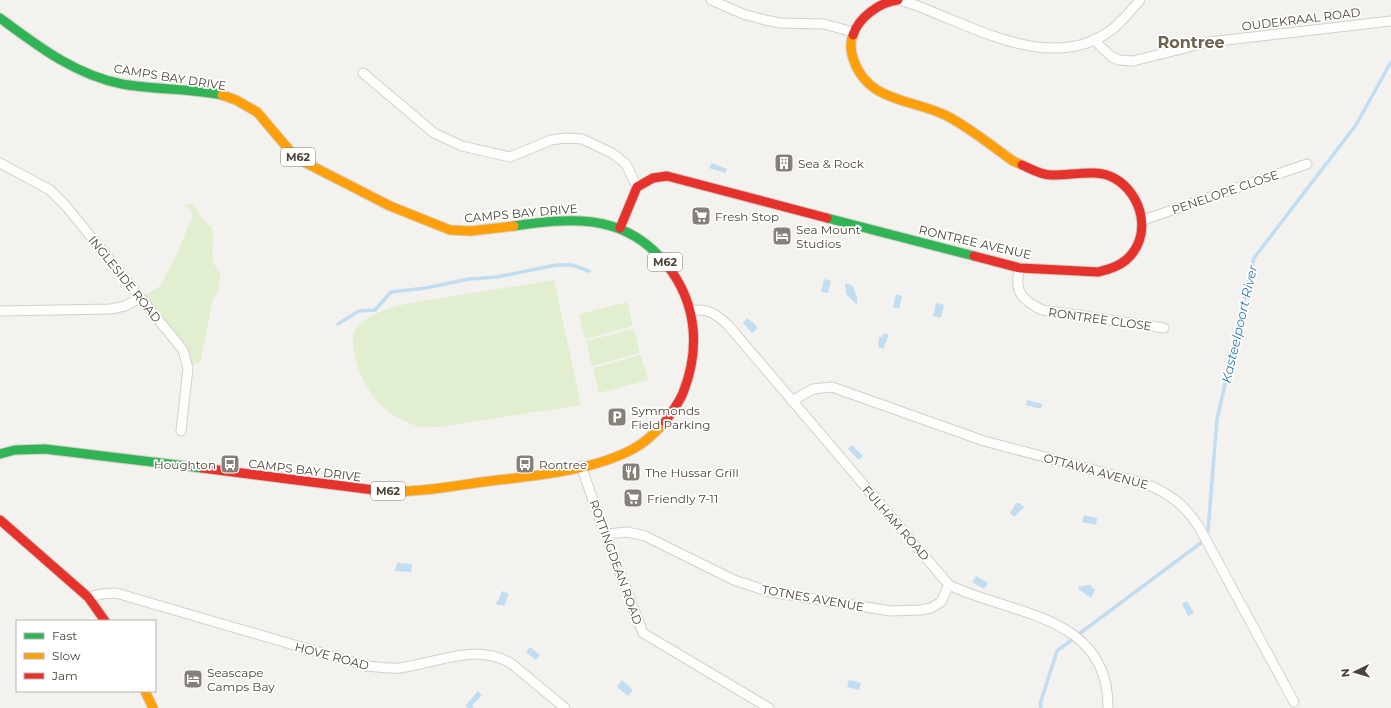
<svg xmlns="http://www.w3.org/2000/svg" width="1391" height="708" font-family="Montserrat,sans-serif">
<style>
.green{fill:#e1eecf}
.water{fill:#c0ddf1}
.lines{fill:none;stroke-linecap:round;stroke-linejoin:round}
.stream{stroke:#c0ddf1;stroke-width:3.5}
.street-casing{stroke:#d2d0cb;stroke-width:11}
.fast-casing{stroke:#d3cfc5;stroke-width:11}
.slow-casing{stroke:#d3cfc5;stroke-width:11}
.jam-casing{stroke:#d3cfc5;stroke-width:11}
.street{stroke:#fdfdfc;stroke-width:9}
.fast{stroke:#30b455;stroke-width:9}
.slow{stroke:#ff9f0a;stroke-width:9}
.jam{stroke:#e5322d;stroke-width:9}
.labels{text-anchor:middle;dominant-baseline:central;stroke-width:3.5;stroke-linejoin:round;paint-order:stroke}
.shield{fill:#fff;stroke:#817c74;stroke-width:1}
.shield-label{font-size:11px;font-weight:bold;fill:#4b4439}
.street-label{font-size:12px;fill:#4b4439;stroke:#fff}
.poi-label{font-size:12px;fill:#4b4439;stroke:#fff;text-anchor:start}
.water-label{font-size:13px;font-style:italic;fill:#2e7ab2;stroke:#fff}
.district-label{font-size:16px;font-weight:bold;fill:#6e6250;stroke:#fff}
</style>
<rect width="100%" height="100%" fill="#f4f2ee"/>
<g class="green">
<path d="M193 204 204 221 212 228C216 247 206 257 221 275L218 292 213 299 200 363 192 364 186 346 144 296 160 286 175 258 193 215 186 205Z"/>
<path d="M554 280 581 405 438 427C432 427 423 428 417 426 385 417 362 389 355 357 354 351 351 340 354 333 360 315 395 306 411 303Z"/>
<polygon points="627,302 633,326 585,339 579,314"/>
<polygon points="634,329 640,353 592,366 586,341"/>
<polygon points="641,355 648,380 599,393 593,368"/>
</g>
<g class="water">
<polygon points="712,163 727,169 725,173 709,168"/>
<polygon points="824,279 831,281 828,293 821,292"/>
<polygon points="845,283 853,286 857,298 857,305 846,294"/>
<polygon points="896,294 902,296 899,309 893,307"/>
<polygon points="936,303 944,305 941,318 933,316"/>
<polygon points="747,318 756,325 757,329 752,333 743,323"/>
<polygon points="884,333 889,335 883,349 878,347 879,337 882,337"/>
<polygon points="1027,400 1042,404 1041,409 1026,405"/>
<polygon points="852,445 863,456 859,460 848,449"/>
<polygon points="1016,503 1019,503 1024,507 1014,517 1010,513"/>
<polygon points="1084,515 1097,518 1096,525 1082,522"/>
<polygon points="397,563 412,564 411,572 395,571"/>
<polygon points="976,576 988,583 984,589 972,582"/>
<polygon points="1087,585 1090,585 1095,590 1091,598 1078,589 1079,587"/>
<polygon points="502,591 509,594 504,606 495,604 499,599"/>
<polygon points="1187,601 1194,613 1188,616 1182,604"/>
<polygon points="530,647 540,655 536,660 526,652"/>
<polygon points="622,680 633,690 628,696 617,687"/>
<polygon points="849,680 861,683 859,690 847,687"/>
<polygon points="478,691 482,695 472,706 474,708 468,708 465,706"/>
</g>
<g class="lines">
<g class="stream">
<polyline points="338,324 359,311 375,310 391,292 426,288 469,279 497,277 556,265 572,265 589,271"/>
<polyline points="1208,531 1217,419 1254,258 1356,125 1391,62"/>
<polyline points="1079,634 1202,542"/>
<polyline points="1041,708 1040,704 1057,651 1073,639"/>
</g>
<defs>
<g id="street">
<polyline points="711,0 743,14 765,20 780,23 824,24 853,32"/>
<path d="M898 0C915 3 931 12 947 18 998 39 1065 69 1115 27 1124 19 1132 9 1140 0"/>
<polyline points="1095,39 1100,46 1112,57 1119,60 1133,61 1209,42 1391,21"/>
<polyline points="363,73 434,133 462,146 510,157 551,140 566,138 582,139 612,153 626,164 637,187"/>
<polyline points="0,163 50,190 66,206 183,350 188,368 181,431"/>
<polyline points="1143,220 1307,164"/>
<path d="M1020 268C1013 291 1022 300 1042 310L1164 328"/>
<polyline points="0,311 111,309 125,306 140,298"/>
<path d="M691 311C707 307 717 315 728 325L949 585C1011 615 1109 614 1108 708"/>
<path d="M792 401 813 389 832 387 984 441 1143 483C1168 492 1185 505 1199 527L1294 702"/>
<polyline points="581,466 605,534 643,633 769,708"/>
<polyline points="605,534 628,532 645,536 734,580 770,592 891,611 920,610 931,608 941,602 949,585"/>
<path d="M88 597 102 594 116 593 366 666C377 667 389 669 400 668 437 663 478 642 512 664L565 708"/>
</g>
<g id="fast">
<path d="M0 18C38 46 75 75 122 84 155 90 189 88 222 95"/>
<polyline points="827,218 974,256"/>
<path d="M514 226C568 218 620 213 660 257"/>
<polyline points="0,454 15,450 45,449 202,468"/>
</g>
<g id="slow">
<path d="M853 35C849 44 851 53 854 61 869 103 914 99 947 116 970 128 992 146 1013 161L1022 165"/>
<polyline points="222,95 236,100 257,112 291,152 306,163 390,206 450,230 471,231 514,226"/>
<path d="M382 491C416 493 448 487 482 482 530 476 590 472 633 449 645 443 656 432 665 422"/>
<polyline points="145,691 153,708"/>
</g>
<g id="jam">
<path d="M853 35C859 17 880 2 898 0"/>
<polyline points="620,228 637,187 653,178 667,176 827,218"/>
<path d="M974 256 1020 268 1098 272C1107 270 1118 267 1126 260 1153 237 1143 194 1114 178 1097 168 1070 176 1051 175 1041 175 1031 169 1022 165"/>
<path d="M660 257C696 296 702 345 683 393 679 403 671 413 665 422"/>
<polyline points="202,468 382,491"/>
<polyline points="0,520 88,597 105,621"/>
</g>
</defs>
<use href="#street" class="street-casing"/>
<use href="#fast" class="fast-casing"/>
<use href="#slow" class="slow-casing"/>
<use href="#jam" class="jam-casing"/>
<use href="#street" class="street"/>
<use href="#fast" class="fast"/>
<use href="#slow" class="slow"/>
<use href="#jam" class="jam"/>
</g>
<defs>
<symbol id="building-square" viewBox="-11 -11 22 22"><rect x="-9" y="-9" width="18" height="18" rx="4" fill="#868178" stroke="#fff"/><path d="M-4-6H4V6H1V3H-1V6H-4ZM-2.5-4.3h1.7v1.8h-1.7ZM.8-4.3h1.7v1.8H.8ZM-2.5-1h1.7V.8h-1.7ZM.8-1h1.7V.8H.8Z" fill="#fff"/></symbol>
<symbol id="supermarket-square" viewBox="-11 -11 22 22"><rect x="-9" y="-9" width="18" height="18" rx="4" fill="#868178" stroke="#fff"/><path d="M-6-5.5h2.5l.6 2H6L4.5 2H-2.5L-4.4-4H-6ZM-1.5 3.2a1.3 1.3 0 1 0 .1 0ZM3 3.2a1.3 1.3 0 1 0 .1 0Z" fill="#fff"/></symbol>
<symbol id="hotel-square" viewBox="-11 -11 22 22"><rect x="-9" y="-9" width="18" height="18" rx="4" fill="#868178" stroke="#fff"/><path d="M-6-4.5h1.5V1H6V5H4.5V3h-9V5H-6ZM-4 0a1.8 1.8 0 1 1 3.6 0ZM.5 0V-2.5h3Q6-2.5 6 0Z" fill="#fff"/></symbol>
<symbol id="parking-square" viewBox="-11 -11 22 22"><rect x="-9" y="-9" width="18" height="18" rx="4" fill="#868178" stroke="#fff"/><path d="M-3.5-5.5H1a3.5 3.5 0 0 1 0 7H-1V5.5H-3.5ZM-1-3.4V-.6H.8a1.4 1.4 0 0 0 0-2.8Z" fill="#fff"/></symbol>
<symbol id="bus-square" viewBox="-11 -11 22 22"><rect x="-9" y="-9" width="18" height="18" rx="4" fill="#868178" stroke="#fff"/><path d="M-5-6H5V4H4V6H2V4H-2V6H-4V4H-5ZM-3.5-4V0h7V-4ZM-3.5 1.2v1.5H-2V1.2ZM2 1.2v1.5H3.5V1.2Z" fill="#fff"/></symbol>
<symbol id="restaurant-square" viewBox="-11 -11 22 22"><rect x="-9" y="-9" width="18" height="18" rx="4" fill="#868178" stroke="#fff"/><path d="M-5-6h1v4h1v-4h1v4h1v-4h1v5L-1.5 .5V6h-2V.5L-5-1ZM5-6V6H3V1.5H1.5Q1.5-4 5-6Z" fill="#fff"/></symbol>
</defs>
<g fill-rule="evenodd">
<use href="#building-square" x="773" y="152" width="22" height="22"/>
<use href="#supermarket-square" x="690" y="205" width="22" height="22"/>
<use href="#hotel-square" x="771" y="225" width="22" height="22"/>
<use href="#parking-square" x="606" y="406" width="22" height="22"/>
<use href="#bus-square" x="219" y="453" width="22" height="22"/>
<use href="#bus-square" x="514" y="453" width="22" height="22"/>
<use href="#restaurant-square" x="620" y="461" width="22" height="22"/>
<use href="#supermarket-square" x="622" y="487" width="22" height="22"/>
<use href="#hotel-square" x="182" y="668" width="22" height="22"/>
</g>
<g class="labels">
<g class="shield">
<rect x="281" y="148" width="34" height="18" rx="3"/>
<rect x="648" y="253" width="34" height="18" rx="3"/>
<rect x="371" y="482" width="34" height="18" rx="3"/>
</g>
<g class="shield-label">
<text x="298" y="157">M62</text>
<text x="665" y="262">M62</text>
<text x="388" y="491">M62</text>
</g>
<g class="street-label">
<text transform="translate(1301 19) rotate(-7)">OUDEKRAAL ROAD</text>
<text transform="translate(170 77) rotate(9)">CAMPS BAY DRIVE</text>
<text transform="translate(1225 192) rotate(-19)">PENELOPE CLOSE</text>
<text transform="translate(521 213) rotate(-5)">CAMPS BAY DRIVE</text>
<text transform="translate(975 242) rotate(13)">RONTREE AVENUE</text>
<text transform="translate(125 279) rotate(51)">INGLESIDE ROAD</text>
<text transform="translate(1100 319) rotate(8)">RONTREE CLOSE</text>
<text transform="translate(305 470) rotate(7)">CAMPS BAY DRIVE</text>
<text transform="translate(1096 471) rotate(15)">OTTAWA AVENUE</text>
<text transform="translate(896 523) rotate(49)">FULHAM ROAD</text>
<text transform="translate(616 562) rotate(70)">ROTTINGDEAN ROAD</text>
<text transform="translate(813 598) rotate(10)">TOTNES AVENUE</text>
<text transform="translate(332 656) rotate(15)">HOVE ROAD</text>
</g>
<g class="poi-label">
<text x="798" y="163">Sea &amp; Rock</text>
<text x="715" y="216">Fresh Stop</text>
<text x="796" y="229">Sea Mount<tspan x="796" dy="14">Studios</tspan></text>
<text x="631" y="410">Symmonds<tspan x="631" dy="14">Field Parking</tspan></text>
<text x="216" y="464" text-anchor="end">Houghton</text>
<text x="539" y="464">Rontree</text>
<text x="645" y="472">The Hussar Grill</text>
<text x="647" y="498">Friendly 7-11</text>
<text x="207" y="672">Seascape<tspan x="207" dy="14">Camps Bay</tspan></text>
</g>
<g class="water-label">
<text transform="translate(1239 324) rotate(-77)">Kasteelpoort River</text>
</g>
<g class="district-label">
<text x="1191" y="42">Rontree</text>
</g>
</g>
<rect x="16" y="620" width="140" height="72" fill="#ffffff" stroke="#b7b4b0"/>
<rect x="24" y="633" width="20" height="6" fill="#30b455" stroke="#b7b4b0"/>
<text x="52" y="640" font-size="12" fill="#4b4439">Fast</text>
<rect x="24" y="653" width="20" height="6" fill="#ff9f0a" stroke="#b7b4b0"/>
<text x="52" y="660" font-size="12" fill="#4b4439">Slow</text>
<rect x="24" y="673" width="20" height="6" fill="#e5322d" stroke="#b7b4b0"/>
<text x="52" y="680" font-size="12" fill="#4b4439">Jam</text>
<g transform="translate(1355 672) rotate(265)" stroke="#ffffff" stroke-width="3" paint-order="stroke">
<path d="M0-3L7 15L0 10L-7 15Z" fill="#4b4439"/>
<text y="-6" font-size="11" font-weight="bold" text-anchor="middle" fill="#4b4439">N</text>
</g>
</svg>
